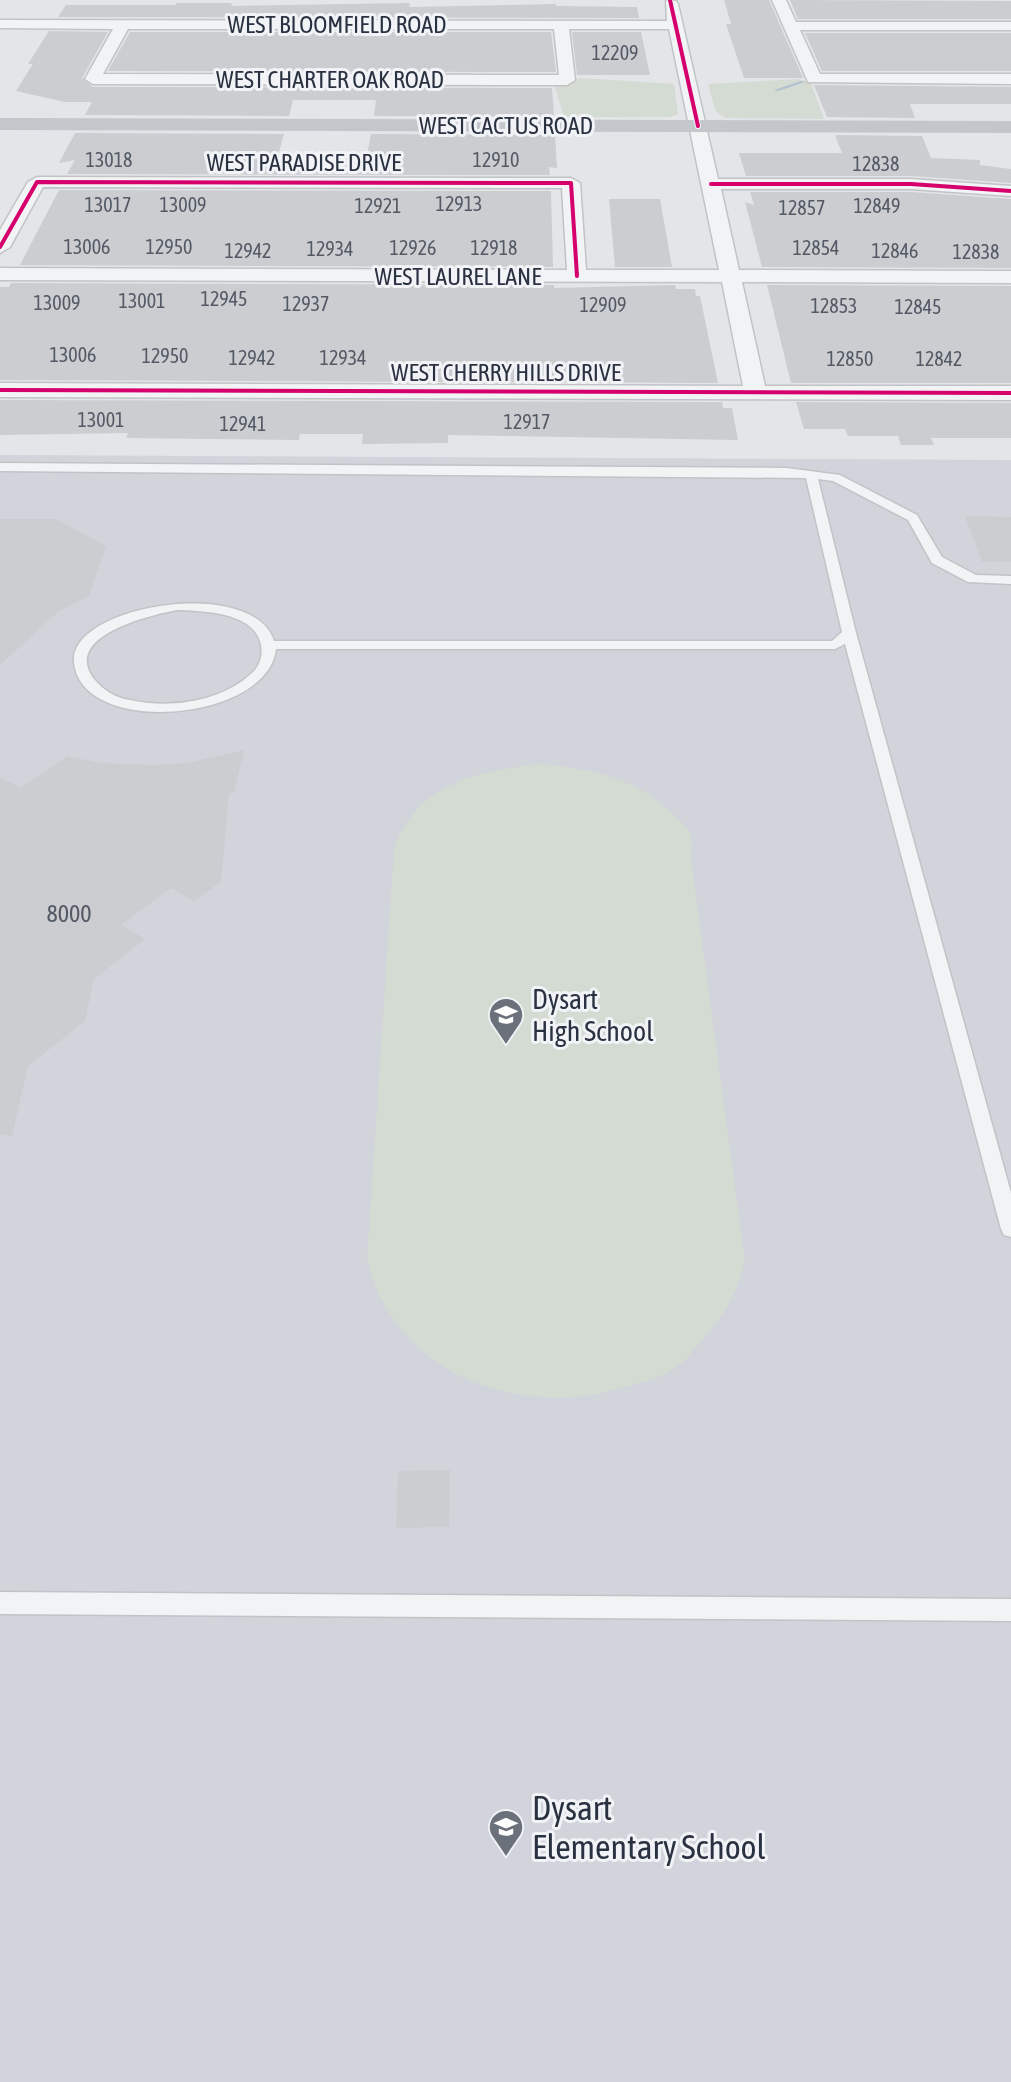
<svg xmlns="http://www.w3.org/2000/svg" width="1011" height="2082" font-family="'Asap Condensed',sans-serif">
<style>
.built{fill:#d1d4db}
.green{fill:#d3dbd3}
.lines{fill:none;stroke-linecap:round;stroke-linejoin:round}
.stream{fill:#b2c1d2;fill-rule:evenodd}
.building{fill:#cbcdd0}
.service-casing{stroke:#c1c3c6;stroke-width:3}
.minor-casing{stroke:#c1c3c6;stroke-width:3}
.service{fill:#f2f3f5;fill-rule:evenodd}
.minor{fill:#f2f3f5;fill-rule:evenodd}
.secondary{fill:#c3c6ca;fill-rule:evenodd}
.cycleway-casing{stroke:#f1f3f7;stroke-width:6}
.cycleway{stroke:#d6006c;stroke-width:4}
.labels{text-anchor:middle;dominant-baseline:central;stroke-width:6;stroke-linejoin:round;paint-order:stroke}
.far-number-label{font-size:20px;fill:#535a66}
.far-street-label{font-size:24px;fill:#2a3241;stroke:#f1f3f7}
.number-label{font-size:24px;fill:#535a66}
.poi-label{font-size:28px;fill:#2a3241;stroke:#f1f3f7;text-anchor:start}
.near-poi-label{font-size:34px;fill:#2a3241;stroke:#f1f3f7;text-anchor:start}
</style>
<rect width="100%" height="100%" fill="#e3e5e8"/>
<polygon class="built" points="0,455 1011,460 1011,2082 0,2082"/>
<g class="green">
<polygon points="582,78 674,84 678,114 671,117 564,117 554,84"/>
<polygon points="799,79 811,83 824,119 726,118 716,112 708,84"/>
<path d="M539 764C585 768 630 775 665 807 674 815 685 823 690 834 693 841 691 851 691 859L745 1261C737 1296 722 1318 698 1345 691 1352 685 1362 677 1367 663 1377 642 1382 626 1387 519 1420 395 1375 367 1260L394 849C415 784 478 771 539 764Z"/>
</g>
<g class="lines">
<polygon class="stream" points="801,81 805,82 778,91 774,90"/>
</g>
<g class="building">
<polygon points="724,0 769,0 803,78 744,78 726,24 731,24"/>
<polygon points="790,0 1011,1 1011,19 798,19"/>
<polygon points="177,3 232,3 231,6 410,3 409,7 556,4 556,6 637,7 639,18 58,17 66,5 175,5"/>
<polygon points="49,31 108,32 82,78 93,87 552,88 554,117 374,116 376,100 293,100 289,116 85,115 92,102 65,102 16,91 33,64 28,64"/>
<polygon points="130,32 551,32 556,72 108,71"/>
<polygon points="572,32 641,32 650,75 577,75"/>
<polygon points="805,33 1011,33 1011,71 822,71"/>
<polygon points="814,85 1011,87 1011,104 910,104 915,118 827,117"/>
<polygon points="75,133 284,134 278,155 367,155 371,134 555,135 557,168 549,167 550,175 67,174 75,160 59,163"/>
<polygon points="835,135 922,136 931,158 980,160 980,165 1011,169 1011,183 911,176 746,176 739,153 842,153"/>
<polygon points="59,190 551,191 553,267 20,265"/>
<polygon points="750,192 911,192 1011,199 1011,268 762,267 745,202 754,205"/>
<polygon points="609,199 660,199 672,267 615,267"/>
<polygon points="11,283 554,285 554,288 675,285 676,289 695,289 696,296 700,296 718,383 0,380 0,287 9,287"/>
<polygon points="767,285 1011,286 1011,383 791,383"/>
<polygon points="0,400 722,402 723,408 732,408 738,440 448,435 448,443 362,444 363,434 300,434 299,440 126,438 128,433 0,435"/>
<polygon points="796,402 1011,403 1011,438 931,438 934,445 901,445 898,436 848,436 845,429 804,429"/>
<polygon points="965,516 1011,517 1011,562 982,562"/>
<polygon points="0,519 56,519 106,546 89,596 59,611 0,665"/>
<polygon points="244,750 234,793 229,793 221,882 194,901 171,888 121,925 145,939 94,979 85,1021 28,1066 12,1136 0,1135 0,777 20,788 68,756 100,763 155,765 187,763"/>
<polygon points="450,1470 449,1527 396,1528 398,1471"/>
</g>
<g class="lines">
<defs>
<g id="service">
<path d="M0 463 787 468 840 475 917 515 942 557 976 575 1011 576V584L968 582 932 563 908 520 833 481 818 479 856 633 1011 1193V1237L1004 1235 1001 1229 845 644 835 649H276C268 722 80 738 74 662 69 605 253 575 274 641H832L842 632 806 478 0 471ZM177 610C203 611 255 612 261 645 263 655 260 666 252 673 221 702 170 709 130 700 116 698 103 690 94 679 61 636 151 615 177 610Z"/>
<polygon points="0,1592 1011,1599 1011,1621 0,1614"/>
</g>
<g id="minor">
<polygon points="772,0 786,0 796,22 1011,22 1011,30 800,30 820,74 1011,74 1011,84 808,82"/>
<path d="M666 1H676L678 4 718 179H911L1011 186V196L911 189H721L739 270 1011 271V283L742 282 765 386H1011V400L0 397V383L743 386 722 282 0 280V268L567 270 562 188 43 187 10 247 0 253V230L28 182 37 177 571 178 580 183 586 270H719L669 29H569L575 80 567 85 93 84 85 79 113 29 0 28V20L667 21ZM128 29H554L559 75 103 74Z"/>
</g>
</defs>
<use href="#service" class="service-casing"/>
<use href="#minor" class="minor-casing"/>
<use href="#service" class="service"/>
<use href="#minor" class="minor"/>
<polygon class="secondary" points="0,118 1011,121 1011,133 0,130"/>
<defs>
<g id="cycleway">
<polyline points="670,0 698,126"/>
<polyline points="711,184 911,184 1011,191"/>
<polyline points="0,247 37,182 571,183 577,276"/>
<polyline points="0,390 1011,393"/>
</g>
</defs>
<use href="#cycleway" class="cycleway-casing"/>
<use href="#cycleway" class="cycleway"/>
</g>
<defs>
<symbol id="school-pin" viewBox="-11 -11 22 30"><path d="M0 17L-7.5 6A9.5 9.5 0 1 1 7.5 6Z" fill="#6b717b" stroke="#f1f3f7"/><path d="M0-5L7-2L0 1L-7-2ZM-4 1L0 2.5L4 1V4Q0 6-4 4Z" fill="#fff"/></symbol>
</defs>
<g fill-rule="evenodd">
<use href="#school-pin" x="486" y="995" width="40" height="54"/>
<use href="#school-pin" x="486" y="1807" width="40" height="54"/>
</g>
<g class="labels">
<g class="far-number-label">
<text x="615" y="52">12209</text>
<text x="109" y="159">13018</text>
<text x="496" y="159">12910</text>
<text x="876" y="163">12838</text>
<text x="459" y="203">12913</text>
<text x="108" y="204">13017</text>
<text x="183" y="204">13009</text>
<text x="378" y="205">12921</text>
<text x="877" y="205">12849</text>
<text x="802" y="207">12857</text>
<text x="87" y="246">13006</text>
<text x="169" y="246">12950</text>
<text x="413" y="247">12926</text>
<text x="494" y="247">12918</text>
<text x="816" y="247">12854</text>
<text x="330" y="248">12934</text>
<text x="248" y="250">12942</text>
<text x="895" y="250">12846</text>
<text x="976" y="251">12838</text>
<text x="224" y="298">12945</text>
<text x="142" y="300">13001</text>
<text x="57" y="302">13009</text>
<text x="306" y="303">12937</text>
<text x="603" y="304">12909</text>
<text x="834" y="305">12853</text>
<text x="918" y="306">12845</text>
<text x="73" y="354">13006</text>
<text x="165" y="355">12950</text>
<text x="252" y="357">12942</text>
<text x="343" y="357">12934</text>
<text x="850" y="358">12850</text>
<text x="939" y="358">12842</text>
<text x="101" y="419">13001</text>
<text x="527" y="421">12917</text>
<text x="243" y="423">12941</text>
</g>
<g class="far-street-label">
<text x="337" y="24">WEST BLOOMFIELD ROAD</text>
<text x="330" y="79">WEST CHARTER OAK ROAD</text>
<text x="506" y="125">WEST CACTUS ROAD</text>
<text x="304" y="162">WEST PARADISE DRIVE</text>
<text x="458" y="276">WEST LAUREL LANE</text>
<text x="506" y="372">WEST CHERRY HILLS DRIVE</text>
</g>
<g class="number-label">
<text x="69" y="913">8000</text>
</g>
<g class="poi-label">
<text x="532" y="999">Dysart<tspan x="532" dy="32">High School</tspan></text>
</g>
<g class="near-poi-label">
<text x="532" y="1807">Dysart<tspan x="532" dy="39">Elementary School</tspan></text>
</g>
</g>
</svg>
